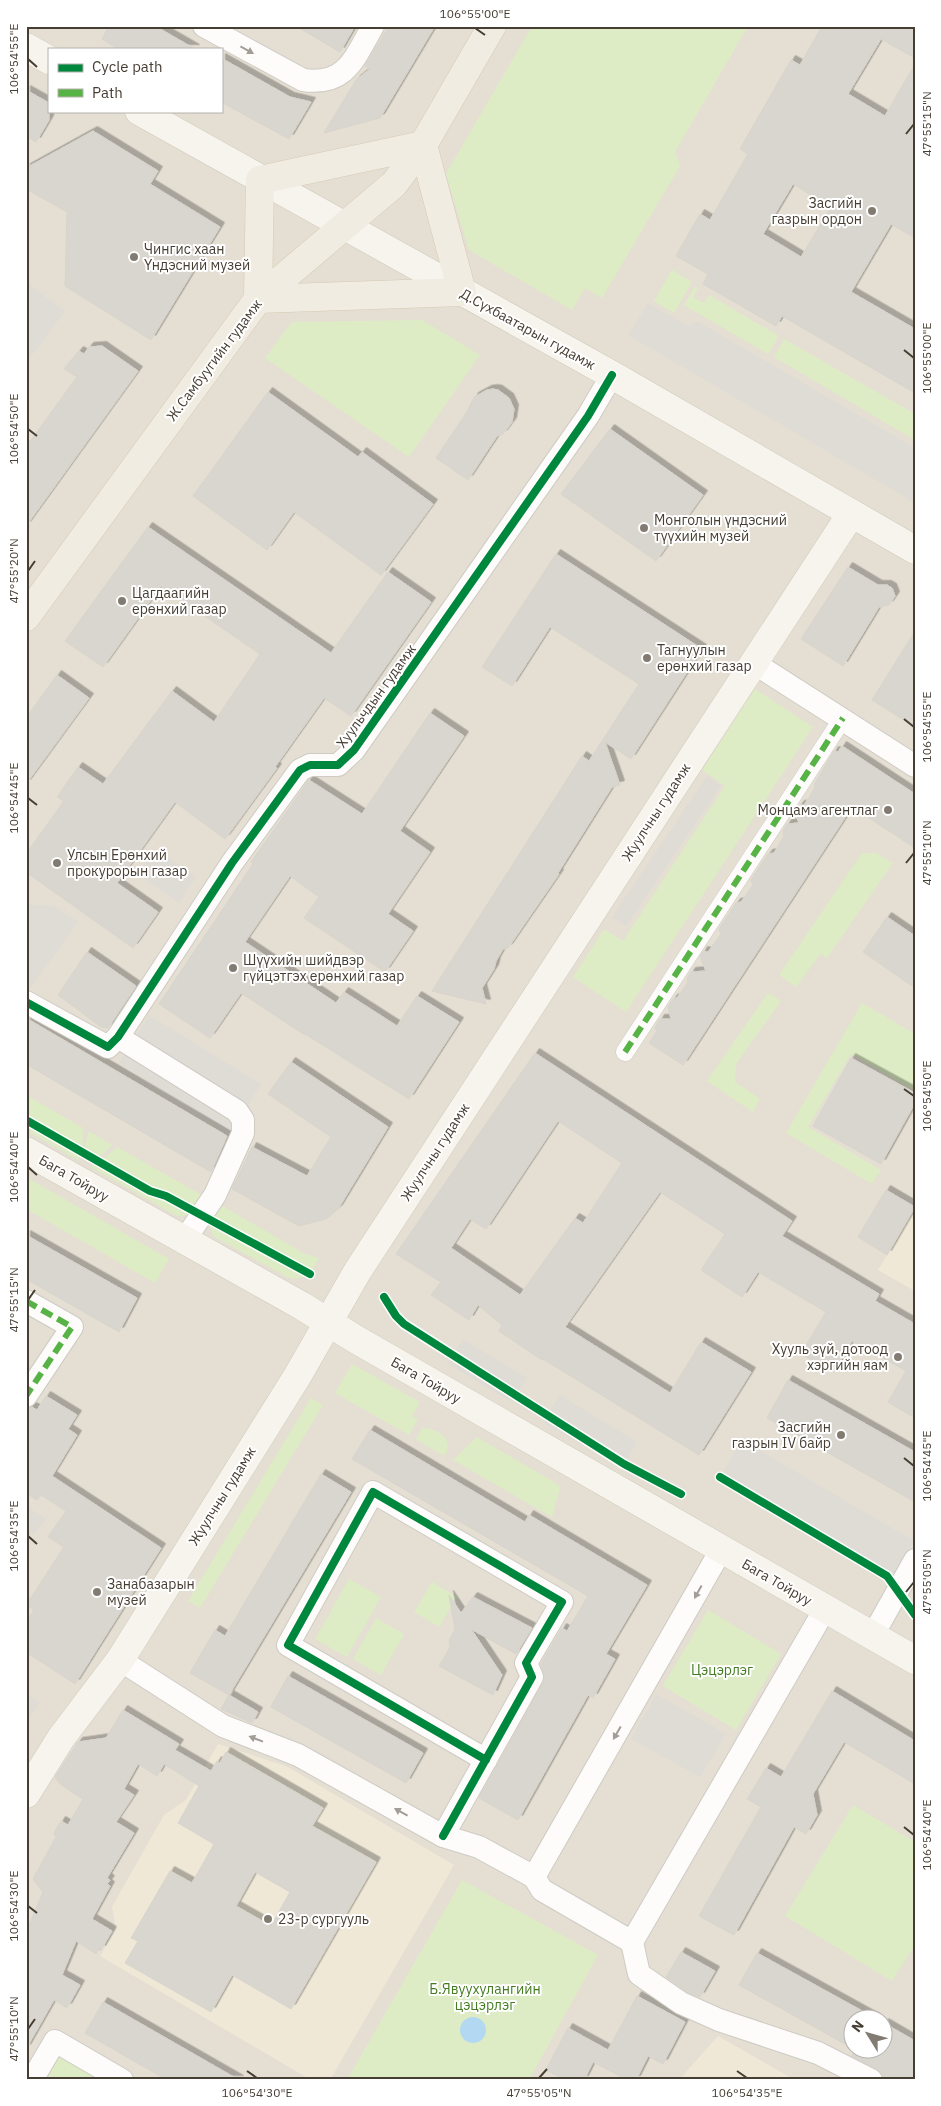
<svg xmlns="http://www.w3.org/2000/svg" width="941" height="2106" font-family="'IBM Plex Sans',sans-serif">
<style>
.residential{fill:#e5dfd3;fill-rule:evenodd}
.education{fill:#efe8d7}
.green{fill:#ddecc4}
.parking{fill:#dfdcd6}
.water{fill:#b3d9f2}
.building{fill:#d9d6cf;stroke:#d8d4cc;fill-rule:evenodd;filter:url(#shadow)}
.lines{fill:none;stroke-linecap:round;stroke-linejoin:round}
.pedestrian-casing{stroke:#cecbc4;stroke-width:19}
.minor-casing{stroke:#cecbc4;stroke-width:24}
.secondary-casing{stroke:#cfcabd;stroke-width:29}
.primary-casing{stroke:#d4c9b2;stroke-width:29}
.pedestrian{stroke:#fdfcfb;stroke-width:18}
.minor{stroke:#fdfcfb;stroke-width:22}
.secondary{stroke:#f6f4ed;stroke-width:28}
.primary{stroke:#f1ece2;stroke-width:28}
.quiet{stroke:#57b346;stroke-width:6;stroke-dasharray:12 6;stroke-linecap:butt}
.cycleway-casing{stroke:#fff;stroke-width:11}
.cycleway{stroke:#00873e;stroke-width:8}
.oneway{fill:#a29d97}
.ticks{fill:none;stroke:#463e33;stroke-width:2}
.poi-dot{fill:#827b72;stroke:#fff;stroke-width:2}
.labels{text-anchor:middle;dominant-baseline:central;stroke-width:4;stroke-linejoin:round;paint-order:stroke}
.poi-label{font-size:14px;fill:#463e33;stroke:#fff;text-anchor:start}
.street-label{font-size:14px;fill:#463e33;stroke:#fff}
.park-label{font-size:14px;fill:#447c21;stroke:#fff}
.neatline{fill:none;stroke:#463e33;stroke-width:2}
.ticks-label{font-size:12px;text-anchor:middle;fill:#463e33}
</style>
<defs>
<filter id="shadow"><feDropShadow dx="4.5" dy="-4.5" stdDeviation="0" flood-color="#0004"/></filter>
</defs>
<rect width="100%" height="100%" fill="#f0ede6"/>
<path class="residential" d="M26 26H915V2080H26ZM49 49H221V111H49ZM854 2018H884V2048H854Z"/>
<g class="education">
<polygon points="915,1209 915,1291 878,1270"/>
<polygon points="218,1744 286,1766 454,1865 330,2080 311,2080 100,1956 116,1930 112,1907 164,1815 186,1800"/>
<polygon points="718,2036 795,2080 679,2080"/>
</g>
<g class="green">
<polygon points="532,26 748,26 675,152 680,166 602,298 585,288 572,310 469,250 446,174"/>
<polygon points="672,270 692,282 674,313 654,301"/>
<polygon points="695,287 698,288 693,297 704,303 709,295 779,336 768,354 684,305"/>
<polygon points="422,320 480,355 409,457 265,358 292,322"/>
<polygon points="784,339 915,414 915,440 774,357"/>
<polygon points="755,689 813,727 626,1012 573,977 604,929 623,941 725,786 702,770"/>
<polygon points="862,853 876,853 893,863 827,958 821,953 796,987 779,975"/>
<polygon points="768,993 781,1001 736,1064 735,1082 760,1099 753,1112 707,1081"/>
<polygon points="862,1003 915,1034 915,1091 851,1054 808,1127 881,1170 872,1184 786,1133"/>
<polygon points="26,1095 83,1128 83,1151 78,1160 26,1130"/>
<path d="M89 1131 112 1145 101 1156 91 1158C82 1151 86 1141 89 1131Z"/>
<path d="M117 1147 205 1197C196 1208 191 1219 175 1215L91 1167 95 1161 104 1158Z"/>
<polygon points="26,1177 169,1259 155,1283 26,1209"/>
<polygon points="221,1205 305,1254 319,1258 310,1274 297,1279 289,1278 213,1236 209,1223"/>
<polygon points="352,1364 420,1402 412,1416 418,1420 409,1435 335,1393"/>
<polygon points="311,1398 323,1405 200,1608 188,1601"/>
<path d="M422 1428C438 1428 455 1440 444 1456L416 1439Z"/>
<polygon points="477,1437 559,1485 560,1488 552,1517 453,1460"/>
<polygon points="349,1579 381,1597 347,1657 315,1639"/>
<polygon points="432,1582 457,1597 439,1627 414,1612"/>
<polygon points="708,1610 781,1654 736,1730 663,1686"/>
<polygon points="376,1618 404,1634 381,1675 353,1659"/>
<polygon points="853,1805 915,1842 915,1945 892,1981 785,1916"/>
<polygon points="462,1880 598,1955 529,2080 347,2080"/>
<polygon points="63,2051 112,2080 45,2080"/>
</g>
<g class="parking">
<polygon points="26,265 31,286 65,311 26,363"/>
<polygon points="648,303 688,326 699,322 915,448 915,503 628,335"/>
<polygon points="707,776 721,786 626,926 612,917"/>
<polygon points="155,849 196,877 179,903 138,874"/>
<polygon points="26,904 54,906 78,922 26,994"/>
<polygon points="149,1015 261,1084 231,1133 119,1063"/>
<polygon points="463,1339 527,1378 512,1402 448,1364"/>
<polygon points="560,1395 637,1442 622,1468 543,1422"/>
<polygon points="742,1440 914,1541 894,1575 722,1474"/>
<polygon points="26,1506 47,1519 34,1534 26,1535"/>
<polygon points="26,1694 40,1702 26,1724"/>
<polygon points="656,1694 726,1734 700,1777 631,1739"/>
</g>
<circle class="water" cx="473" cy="2030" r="13"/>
<g class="building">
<polygon points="109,26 155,26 195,49 118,49 102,39"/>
<polygon points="296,26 355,26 340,52"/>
<polygon points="389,26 435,26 380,118 324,133 356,80 370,69 365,66"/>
<path d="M822 26H915V58L881 39 848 94 885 116 915 64V238L891 224 851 292 915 329V393L782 316 776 326 703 284 708 274 676 256 700 214 710 220 748 154 740 149 791 60 800 65ZM793 184 831 207 801 257 763 234Z"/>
<polygon points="221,58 290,97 311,102 289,139 221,102"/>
<polygon points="26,90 49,103 49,120 36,142 26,136"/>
<polygon points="93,131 158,171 150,184 220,227 151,340 65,286 67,212 26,189 26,168"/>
<polygon points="102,346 138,371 26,526 26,447 77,377 64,369 79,351 84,354 89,347"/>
<polygon points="493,389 498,390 509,398 514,409 512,422 503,434 497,436 468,480 436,458 467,412 474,397 487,390"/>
<polygon points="268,392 358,457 362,452 433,504 381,575 294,512 267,550 193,496"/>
<polygon points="610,429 703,495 656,561 561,494"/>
<polygon points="148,527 331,653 388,572 431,602 351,716 324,698 275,767 277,768 225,839 175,802 117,883 158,912 133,948 26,872 26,854 64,801 57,797 78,767 103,784 172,691 214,722 260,654 161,586 103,667 65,641"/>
<polygon points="556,554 702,649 631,759 605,742 620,785 612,787 558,873 559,874 508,948 503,949 496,961 494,969 482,988 486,1004 432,991 582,756 589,761 639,684 550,627 512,686 482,667"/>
<polygon points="848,567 878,585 887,585 892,588 895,596 889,605 879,607 843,666 801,639"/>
<polygon points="915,631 915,727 872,700"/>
<polygon points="57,675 89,698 26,784 26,718"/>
<polygon points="430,713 464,736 400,831 430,852 388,914 413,931 385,972 304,918 319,897 290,876 245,942 336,1003 344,992 397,1026 417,996 459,1022 409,1099 305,1034 305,1035 241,993 210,1038 159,1004 253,864 251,862 309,780 362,814"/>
<polygon points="842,746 915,794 915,848 852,807 683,1065 649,1043 657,1031 655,1028 660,1019 671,1019 668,1007 673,999 677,998 688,982 687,979 691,972 706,971 700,957 703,951 708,952 721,934 719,929 736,903 741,902 753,885 751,880 768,854 774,853 784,836 783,831 787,824 799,823 795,812 800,805 804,805 810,796 815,787 814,785 834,751 838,752"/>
<polygon points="887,917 915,936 915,988 863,952"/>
<polygon points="87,952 136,986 108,1028 101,1027 58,995"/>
<polygon points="26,1018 227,1136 211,1172 26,1064"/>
<path d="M535 1053 792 1221 782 1236 879 1294 875 1301 915 1324V1418L888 1402 906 1371 852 1341 834 1372 801 1354 826 1312 758 1272 742 1297 701 1270 725 1234 660 1192 565 1327 670 1393 701 1342 751 1372 699 1455 543 1359 542 1360 499 1331 502 1325 478 1305 469 1320 431 1295 441 1282 396 1254ZM558 1121 622 1163 583 1223 575 1218 520 1295 451 1248 470 1219 486 1229Z"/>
<polygon points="851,1058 915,1093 915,1103 881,1164 813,1126"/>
<polygon points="291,1062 388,1127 338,1209 326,1219 299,1226 232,1189 252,1147 307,1176 331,1137 268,1094"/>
<polygon points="886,1190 915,1207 887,1255 858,1237"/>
<polygon points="26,1235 137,1298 119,1332 26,1279"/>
<polygon points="788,1380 915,1452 915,1502 767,1418"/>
<polygon points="46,1396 77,1415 68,1429 77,1435 52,1476 161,1548 75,1684 26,1652 26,1622 34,1610 26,1605 64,1547 48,1537 66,1511 41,1495 37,1500 26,1493 26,1409 32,1407 37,1410"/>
<polygon points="370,1430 525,1522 529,1515 647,1585 606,1654 615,1659 593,1698 588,1695 518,1820 479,1798 543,1683 545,1677 541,1664 562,1628 567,1631 588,1596 352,1459"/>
<polygon points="321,1474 351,1492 229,1695 190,1673 215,1630 225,1636"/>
<polygon points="449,1595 461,1613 473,1597 532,1628 516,1654 471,1629 502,1675 493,1695 439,1666 450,1647 449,1641 455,1629"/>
<polygon points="288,1676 423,1753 406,1783 271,1707"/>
<polygon points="832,1691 915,1741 915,1784 844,1742 813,1794 817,1815 806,1834 794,1827 734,1935 699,1916 761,1807 747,1799 766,1768 781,1777"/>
<polygon points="229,1695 258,1712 252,1723 221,1709"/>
<path d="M123 1710 179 1744 175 1750 211 1771 217 1761 220 1763 226 1752 323 1808 312 1826 376 1862 291 2009 232 1975 211 2012 125 1963 138 1941 131 1938 170 1871 192 1883 214 1844 178 1823 199 1786 164 1764 157 1776 138 1764 124 1789 134 1795 116 1822 134 1833 107 1878 110 1880 107 1884 110 1886 92 1919 112 1931 101 1950 99 1948 96 1954 76 1941 62 1975 80 1985 67 2008 54 2000 26 2049V1932L43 1892 33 1879 56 1837 54 1833 61 1821 68 1825 83 1799 60 1784 55 1777 78 1742 106 1738ZM255 1872 290 1892 271 1926 236 1906Z"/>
<polygon points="681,1952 715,1971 700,1997 687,1992 666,1977"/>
<polygon points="757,1953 875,2018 854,2018 854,2049 739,1985"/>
<polygon points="637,1996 685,2022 663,2064 648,2056 636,2080 627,2080 593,2062 584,2080 565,2080 546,2070 568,2028 608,2050"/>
<polygon points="103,2002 239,2080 167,2080 85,2033"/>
<polygon points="884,2023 915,2041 915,2070 910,2080 884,2080 882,2073 877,2069 852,2056 856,2048 884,2048"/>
</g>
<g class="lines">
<defs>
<polyline id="pedestrian" points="625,1052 843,718"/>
<g id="minor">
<path d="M204 26 303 80C346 86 354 59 373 26"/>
<polyline points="754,663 915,766"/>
<polyline points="26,1002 108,1047 118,1037 232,863 300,770 310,765 338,765 354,750 588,416 612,375"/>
<polyline points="118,1037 237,1111 243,1120 243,1133 215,1195 184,1241"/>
<polyline points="26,1301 72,1327 26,1396"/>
<polyline points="873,1635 915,1560"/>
<polyline points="120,1660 223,1726 298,1755 443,1836 479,1847 534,1877 542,1890 632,1942"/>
<polyline points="443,1836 532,1677 526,1663 562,1602 373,1492 288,1645 486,1760"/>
<polyline points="534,1877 721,1550"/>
<polyline points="632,1942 825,1609"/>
<polyline points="632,1942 639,1974 681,2003 719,2020 818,2053 871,2080"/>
<polyline points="32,2080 55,2041 122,2080"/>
</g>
<g id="secondary">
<polyline points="26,47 49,60"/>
<polyline points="139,111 612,375 915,550"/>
<polyline points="26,1151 302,1306 357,1340 915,1660"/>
<polyline points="26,1794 61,1738 120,1660 298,1375 357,1272 851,514"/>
</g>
<g id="primary">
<polygon points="423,145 462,292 258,299 260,180"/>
<polyline points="26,617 258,299 394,184 423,145 492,26"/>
</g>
</defs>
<use href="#pedestrian" class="pedestrian-casing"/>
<use href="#minor" class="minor-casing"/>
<use href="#secondary" class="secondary-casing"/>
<use href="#primary" class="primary-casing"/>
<use href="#pedestrian" class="pedestrian"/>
<use href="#minor" class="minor"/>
<use href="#secondary" class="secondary"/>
<use href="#primary" class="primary"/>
<g class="quiet">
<polyline points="625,1052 843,718"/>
<polyline points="26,1301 72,1327 26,1396"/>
</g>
<defs>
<g id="cycleway">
<polyline points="26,1002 108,1047 118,1037 232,863 300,770 310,765 338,765 354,750 588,416 612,375"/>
<polyline points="26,1120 150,1191 166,1196 310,1274"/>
<polyline points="384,1297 396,1316 404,1324 624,1464 681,1494"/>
<polyline points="720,1477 887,1576 915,1615"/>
<polyline points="443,1836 532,1677 526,1663 562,1602 373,1492 288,1645 486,1760"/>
</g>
</defs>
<use href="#cycleway" class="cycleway-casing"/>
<use href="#cycleway" class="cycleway"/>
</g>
<defs><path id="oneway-solid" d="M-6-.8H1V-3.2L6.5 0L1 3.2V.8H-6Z" transform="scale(1.25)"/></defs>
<g class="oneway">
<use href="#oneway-solid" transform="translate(247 50) rotate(29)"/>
<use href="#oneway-solid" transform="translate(698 1592) rotate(119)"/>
<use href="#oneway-solid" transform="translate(617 1733) rotate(120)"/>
<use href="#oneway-solid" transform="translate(256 1739) rotate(-159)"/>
<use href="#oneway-solid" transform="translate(401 1812) rotate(-151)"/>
</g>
<path class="ticks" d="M475 28 485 35M28 59 37 67M906 134 914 124M904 350 914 358M28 429 37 436M28 571 35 561M904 719 914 727M28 798 37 805M906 863 914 853M904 1089 914 1096M28 1167 37 1175M28 1300 35 1290M904 1458 914 1466M28 1536 37 1544M906 1592 914 1582M904 1827 914 1835M28 1906 37 1913M28 2029 35 2019M247 2071 257 2078M737 2071 747 2078M539 2078 547 2069"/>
<g class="poi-dot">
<circle cx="872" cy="211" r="5"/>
<circle cx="134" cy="257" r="5"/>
<circle cx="644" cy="528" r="5"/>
<circle cx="122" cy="601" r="5"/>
<circle cx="647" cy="658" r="5"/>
<circle cx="888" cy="810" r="5"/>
<circle cx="57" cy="863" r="5"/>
<circle cx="233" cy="968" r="5"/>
<circle cx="898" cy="1357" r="5"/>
<circle cx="841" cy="1435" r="5"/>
<circle cx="97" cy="1592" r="5"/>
<circle cx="268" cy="1919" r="5"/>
</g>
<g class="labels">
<g class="poi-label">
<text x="862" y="203" text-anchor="end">Засгийн<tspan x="862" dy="16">газрын ордон</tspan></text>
<text x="144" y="249">Чингис хаан<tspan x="144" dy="16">Үндэсний музей</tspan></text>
<text x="654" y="520">Монголын үндэсний<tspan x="654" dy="16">түүхийн музей</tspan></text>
<text x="132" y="593">Цагдаагийн<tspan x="132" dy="16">ерөнхий газар</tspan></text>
<text x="657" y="650">Тагнуулын<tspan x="657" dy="16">ерөнхий газар</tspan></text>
<text x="878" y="810" text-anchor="end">Монцамэ агентлаг</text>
<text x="67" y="855">Улсын Ерөнхий<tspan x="67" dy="16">прокурорын газар</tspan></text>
<text x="243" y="960">Шүүхийн шийдвэр<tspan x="243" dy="16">гүйцэтгэх ерөнхий газар</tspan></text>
<text x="888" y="1349" text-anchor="end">Хууль зүй, дотоод<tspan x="888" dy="16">хэргийн яам</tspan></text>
<text x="831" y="1427" text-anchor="end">Засгийн<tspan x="831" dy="16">газрын IV байр</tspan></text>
<text x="107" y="1584">Занабазарын<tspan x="107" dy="16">музей</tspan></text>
<text x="278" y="1919">23-р сургууль</text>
</g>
<g class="street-label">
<text transform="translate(528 329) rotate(29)">Д.Сүхбаатарын гудамж</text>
<text transform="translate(214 360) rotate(-53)">Ж.Самбуугийн гудамж</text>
<text transform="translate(376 696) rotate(-54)">Хуульчдын гудамж</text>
<text transform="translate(656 812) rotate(-57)">Жуулчны гудамж</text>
<text transform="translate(435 1152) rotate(-57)">Жуулчны гудамж</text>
<text transform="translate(74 1178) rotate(30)">Бага Тойруу</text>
<text transform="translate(426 1380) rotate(30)">Бага Тойруу</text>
<text transform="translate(222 1496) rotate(-58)">Жуулчны гудамж</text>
<text transform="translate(777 1582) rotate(30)">Бага Тойруу</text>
</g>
<g class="park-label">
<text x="722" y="1670">Цэцэрлэг</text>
<text x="485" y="1989">Б.Явуухулангийн<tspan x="485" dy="16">цэцэрлэг</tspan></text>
</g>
</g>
<rect width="941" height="2106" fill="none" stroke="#ffffff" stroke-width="55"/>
<rect x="48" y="48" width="175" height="65" fill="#ffffff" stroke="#b5b2ad"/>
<rect x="58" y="64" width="25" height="8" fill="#00873e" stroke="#b5b2ad"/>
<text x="92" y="72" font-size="15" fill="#463e33">Cycle path</text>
<rect x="58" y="89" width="25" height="8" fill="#57b346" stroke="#b5b2ad"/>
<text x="92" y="98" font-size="15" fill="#463e33">Path</text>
<g transform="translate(868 2034) rotate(307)"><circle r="24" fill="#ffffff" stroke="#b5b2ad"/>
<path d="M0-4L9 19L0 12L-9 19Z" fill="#827b72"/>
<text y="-8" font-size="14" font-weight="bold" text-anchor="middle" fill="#463e33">N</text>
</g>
<rect x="28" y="28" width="886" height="2050" class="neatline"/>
<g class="ticks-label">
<text x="475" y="18">106°55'00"E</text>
<text transform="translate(14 59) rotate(-90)" y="4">106°54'55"E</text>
<text transform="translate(927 124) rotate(-90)" y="4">47°55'15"N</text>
<text transform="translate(927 358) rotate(-90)" y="4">106°55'00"E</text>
<text transform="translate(14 429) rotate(-90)" y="4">106°54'50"E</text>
<text transform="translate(14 571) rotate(-90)" y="4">47°55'20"N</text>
<text transform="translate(927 727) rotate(-90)" y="4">106°54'55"E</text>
<text transform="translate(14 798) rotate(-90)" y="4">106°54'45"E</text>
<text transform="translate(927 853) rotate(-90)" y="4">47°55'10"N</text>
<text transform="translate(927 1096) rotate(-90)" y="4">106°54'50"E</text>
<text transform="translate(14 1167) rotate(-90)" y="4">106°54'40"E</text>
<text transform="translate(14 1300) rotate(-90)" y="4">47°55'15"N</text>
<text transform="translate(927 1466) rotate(-90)" y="4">106°54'45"E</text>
<text transform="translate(14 1536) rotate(-90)" y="4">106°54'35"E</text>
<text transform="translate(927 1582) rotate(-90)" y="4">47°55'05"N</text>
<text transform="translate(927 1835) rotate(-90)" y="4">106°54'40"E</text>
<text transform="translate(14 1906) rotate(-90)" y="4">106°54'30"E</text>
<text transform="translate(14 2029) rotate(-90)" y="4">47°55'10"N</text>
<text x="257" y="2097">106°54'30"E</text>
<text x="539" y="2097">47°55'05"N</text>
<text x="747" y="2097">106°54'35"E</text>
</g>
</svg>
